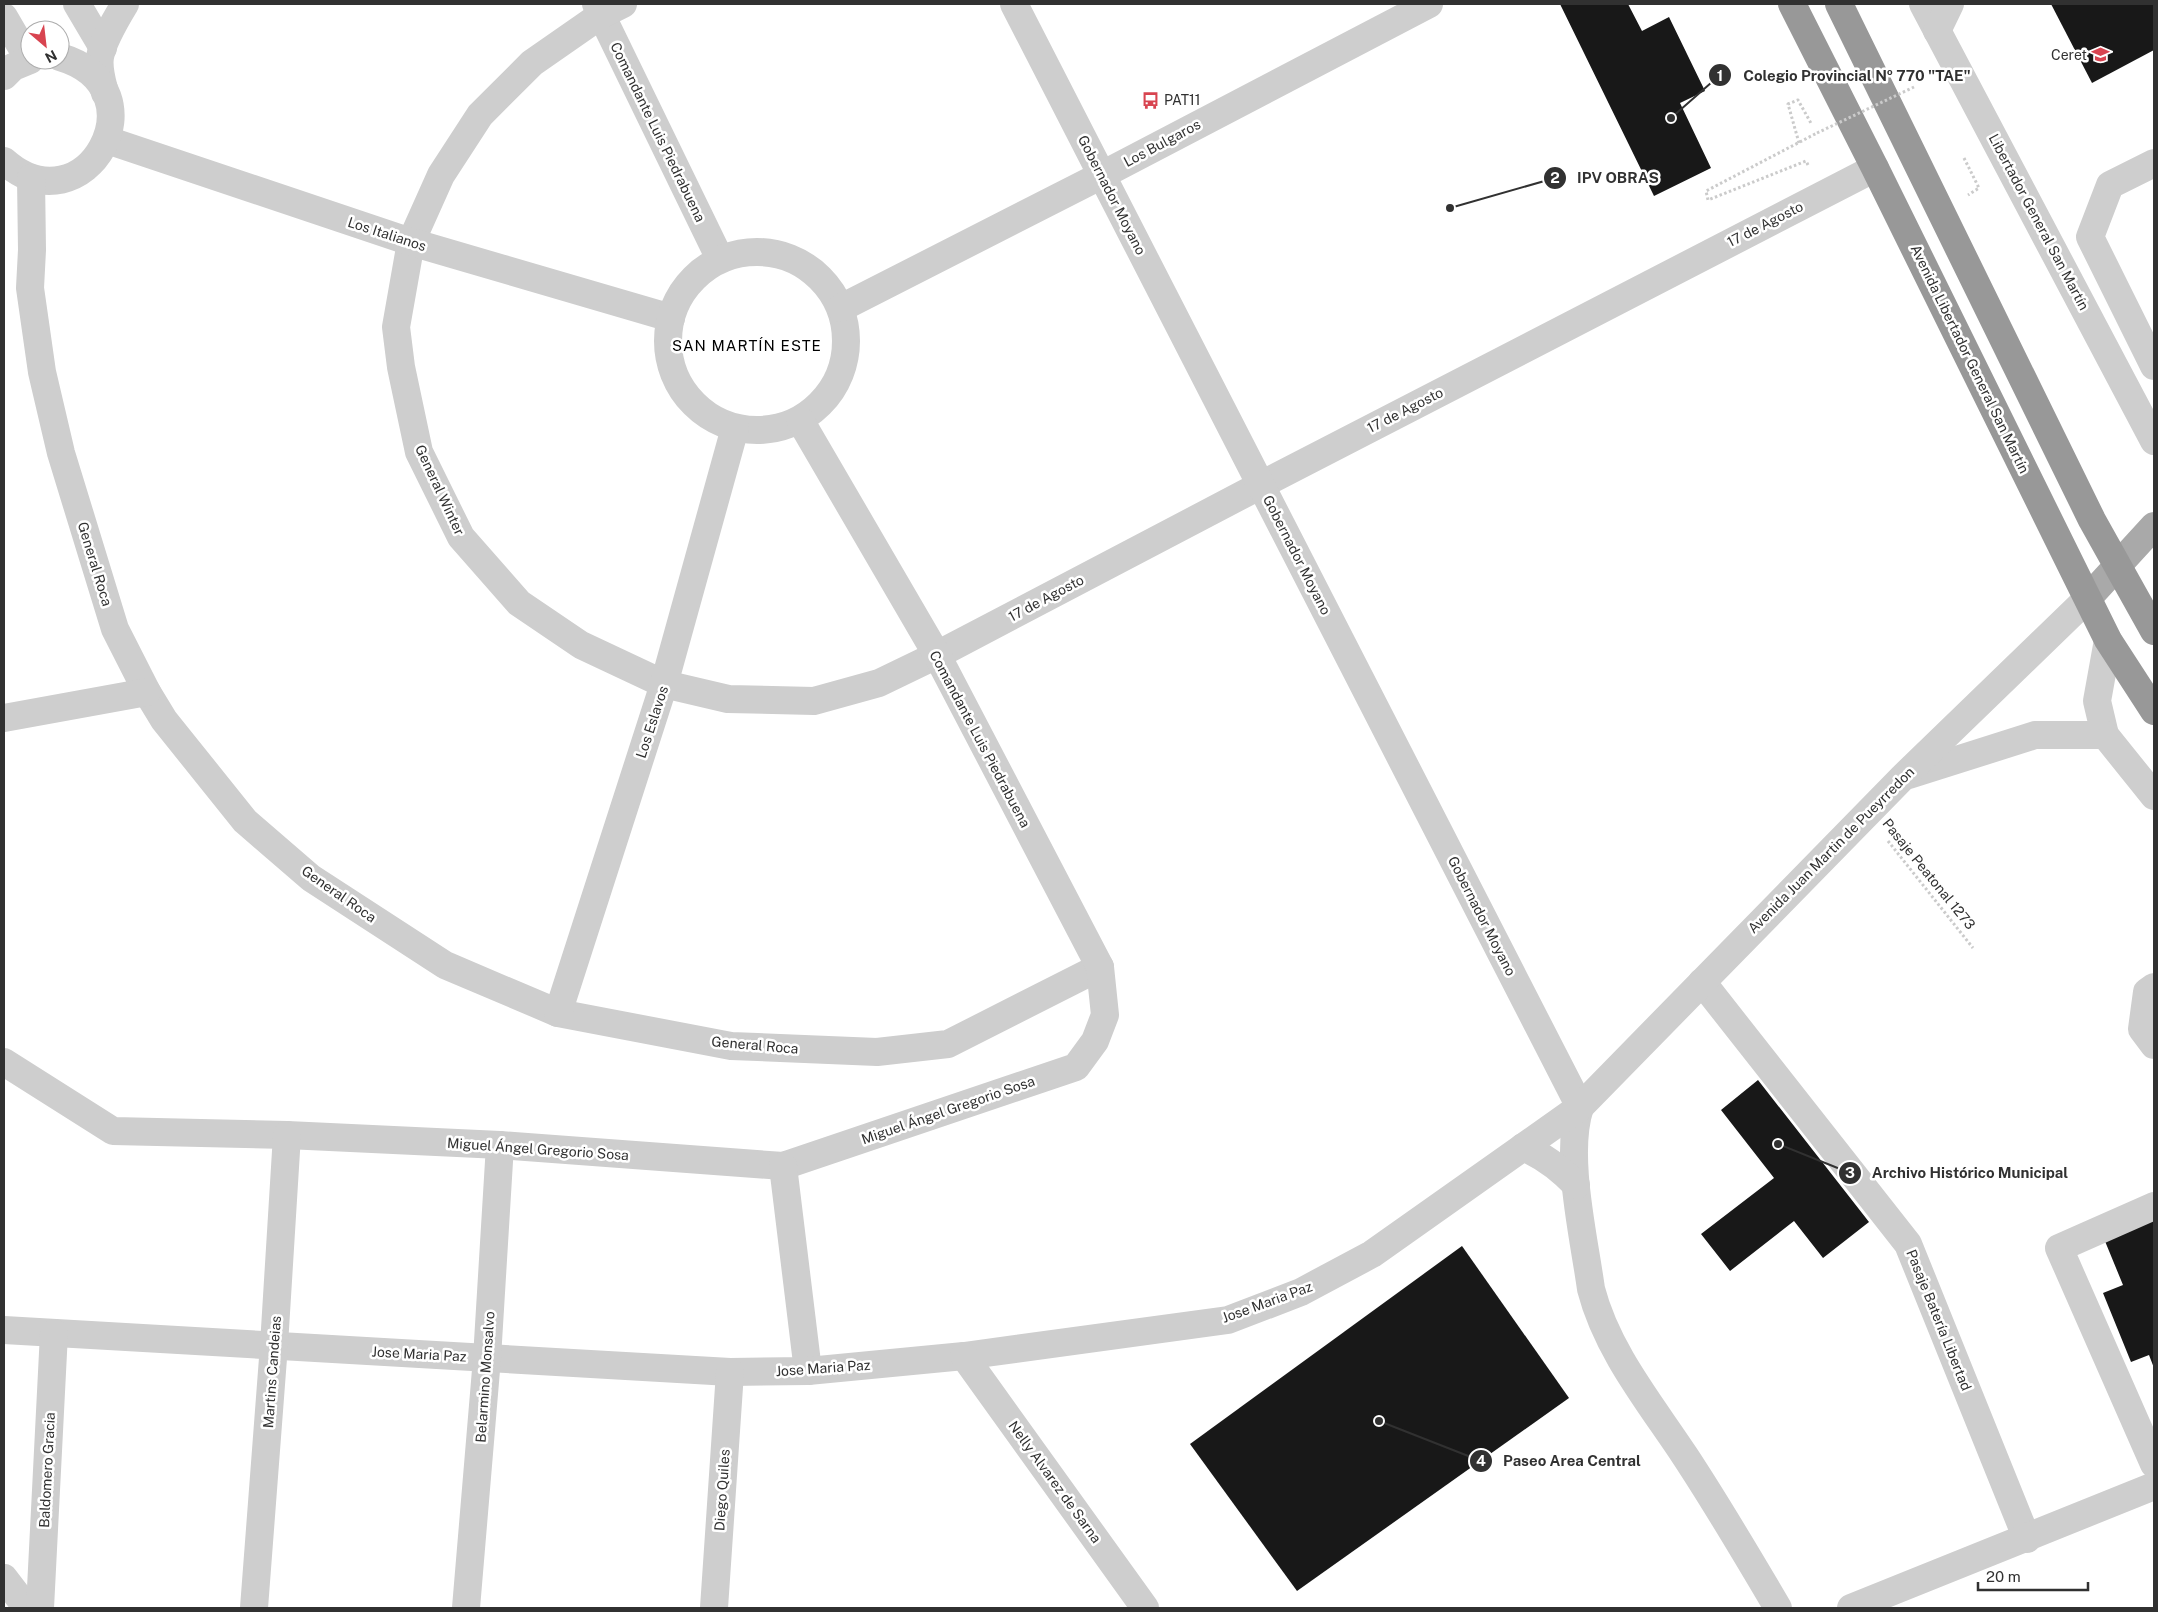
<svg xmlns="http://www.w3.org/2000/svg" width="2158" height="1612" font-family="'Public Sans',sans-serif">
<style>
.building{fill:#181818}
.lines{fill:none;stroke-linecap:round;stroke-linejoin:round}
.path{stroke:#cbcbcb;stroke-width:3;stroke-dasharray:2.5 2.5;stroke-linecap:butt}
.minor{stroke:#cecece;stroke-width:28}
.major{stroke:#a9a9a9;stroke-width:28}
.highway{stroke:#989898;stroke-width:28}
.path-bridge{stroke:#cbcbcb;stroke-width:3;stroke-dasharray:2.5 2.5;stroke-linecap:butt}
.labels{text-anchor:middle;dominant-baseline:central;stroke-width:5;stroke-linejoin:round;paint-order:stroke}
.poi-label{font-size:14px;fill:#313131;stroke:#fff;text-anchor:end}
.street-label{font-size:14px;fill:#313131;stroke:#fff}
.neighbourhood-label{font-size:15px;letter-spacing:1px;fill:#000;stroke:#fff}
.leader{fill:none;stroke:#313131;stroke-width:2}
.callout-dot{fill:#313131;stroke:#fff;stroke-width:2}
.mark-label{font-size:15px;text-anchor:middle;font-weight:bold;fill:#fff}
.callout-label{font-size:15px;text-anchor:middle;font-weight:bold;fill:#313131;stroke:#fff;stroke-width:5;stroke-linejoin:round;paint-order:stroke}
</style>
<rect width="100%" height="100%" fill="#fff"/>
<g class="building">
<polygon points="1560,4 1628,4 1642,31 1669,17 1705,91 1680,103 1711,168 1654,196"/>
<polygon points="2051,4 2154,4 2154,50 2092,83"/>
<polygon points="1758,1080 1869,1222 1823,1258 1794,1221 1730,1271 1701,1234 1774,1178 1721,1110"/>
<polygon points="2154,1208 2154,1368 2149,1355 2131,1362 2103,1293 2123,1285 2100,1229"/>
<polygon points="1462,1246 1569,1398 1297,1591 1190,1444"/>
</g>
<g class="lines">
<g class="path">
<polyline points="1799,143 1788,104 1798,100 1812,125"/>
<polyline points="1964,158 1979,188 1968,195"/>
<polyline points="1808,165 1806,161 1708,200 1706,191 1817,133"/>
<polyline points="1888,841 1973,948"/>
</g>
<g class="minor">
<polyline points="77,4 103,48"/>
<polyline points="596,4 720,259"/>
<polyline points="623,4 601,15 532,63 480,115 441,175 411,242 396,327 401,367 419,452 461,537 519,603 581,645 664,684 728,699 814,701 879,683 937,655 1261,485 1875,168"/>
<polyline points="1014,4 1580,1107"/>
<polyline points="1923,4 2154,441"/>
<polyline points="4,17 29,60"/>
<polyline points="1937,31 1950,4"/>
<polyline points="4,76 13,67 30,60"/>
<path d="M105 93C102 81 98 69 100 57 103 40 116 19 125 4"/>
<polyline points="107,140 411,242 671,318"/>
<path d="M4 161C85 233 166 88 60 57"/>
<polyline points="2154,163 2110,185 2090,237 2154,366"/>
<polyline points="31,178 32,250 30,288 42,372 61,453 115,629 147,692 164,720 245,821 311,878 445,965 558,1013 731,1046 877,1052 948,1044 1100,967"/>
<circle cx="757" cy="341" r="89"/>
<polyline points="841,308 1102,175 1429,4"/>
<polyline points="4,718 147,692"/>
<polyline points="2105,735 2097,701 2108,640"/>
<polyline points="1909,775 2035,735 2105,735 2154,796"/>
<polyline points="1702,982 1908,1244 2027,1539"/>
<polyline points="2154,987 2147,992 2142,1029 2154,1045"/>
<polyline points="558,1013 664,684 735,428"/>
<polyline points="4,1062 113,1131 287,1135 500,1145 783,1166 1076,1067 1095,1041 1105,1015 1100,967 937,655 800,420"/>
<path d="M1580 1107C1564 1155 1584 1237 1591 1289 1607 1351 1650 1403 1685 1456 1718 1506 1748 1557 1778 1608"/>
<path d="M1523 1147C1544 1156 1561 1169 1576 1185"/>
<polyline points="783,1166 808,1371"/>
<polyline points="2154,1206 2059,1248 2154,1464"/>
<polyline points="4,1330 730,1372 808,1371 964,1356 1228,1320 1301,1292 1372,1254 1580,1107 1903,777 2088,598"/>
<polyline points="964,1356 1145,1608"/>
<polyline points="4,1578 27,1608"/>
<polyline points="40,1608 54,1333"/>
<polyline points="254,1608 274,1345 287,1135"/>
<polyline points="466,1608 487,1358 500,1145"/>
<polyline points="714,1608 730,1372"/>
<polyline points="1851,1608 2154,1486"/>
</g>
<polyline class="major" points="2088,598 2154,526"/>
<g class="highway">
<polyline points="1792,4 1875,168 2108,640 2154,711"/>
<polyline points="1839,4 2092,520 2154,631"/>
</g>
<polyline class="path-bridge" points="1817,133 1914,87"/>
</g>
<defs>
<symbol id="school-bare" viewBox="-9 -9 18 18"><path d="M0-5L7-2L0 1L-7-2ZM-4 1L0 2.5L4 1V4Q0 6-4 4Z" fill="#d84450" stroke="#fff" stroke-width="2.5" paint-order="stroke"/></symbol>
<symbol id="bus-bare" viewBox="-9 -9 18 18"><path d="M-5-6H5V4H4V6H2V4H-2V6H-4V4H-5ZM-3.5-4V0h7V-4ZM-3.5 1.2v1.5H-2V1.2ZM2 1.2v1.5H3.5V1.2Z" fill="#d84450" stroke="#fff" stroke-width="2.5" paint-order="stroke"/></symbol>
</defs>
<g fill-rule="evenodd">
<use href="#school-bare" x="2088" y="42" width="25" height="25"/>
<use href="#bus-bare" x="1138" y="88" width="25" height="25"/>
</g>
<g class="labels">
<g class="poi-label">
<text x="2087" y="55">Ceret</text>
<text x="1164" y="100" text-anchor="start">PAT11</text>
</g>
<g class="street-label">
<text transform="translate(658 132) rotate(64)">Comandante Luis Piedrabuena</text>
<text transform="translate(1162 143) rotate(-28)">Los Bulgaros</text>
<text transform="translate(1112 195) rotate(63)">Gobernador Moyano</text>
<text transform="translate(2039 222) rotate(62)">Libertador General San Martín</text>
<text transform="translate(1765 224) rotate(-27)">17 de Agosto</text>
<text transform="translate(387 234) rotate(18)">Los Italianos</text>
<text transform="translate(1970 359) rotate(64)">Avenida Libertador General San Martín</text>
<text transform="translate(1405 410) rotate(-27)">17 de Agosto</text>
<text transform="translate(440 490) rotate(65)">General Winter</text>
<text transform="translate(1297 555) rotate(63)">Gobernador Moyano</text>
<text transform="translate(95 564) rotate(73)">General Roca</text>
<text transform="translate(1046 598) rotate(-28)">17 de Agosto</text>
<text transform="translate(652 722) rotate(-72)">Los Eslavos</text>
<text transform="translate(980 739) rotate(62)">Comandante Luis Piedrabuena</text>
<text transform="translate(1831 850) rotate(-45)">Avenida Juan Martin de Pueyrredon</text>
<text transform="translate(1929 874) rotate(51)">Pasaje Peatonal 1273</text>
<text transform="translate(339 894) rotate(35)">General Roca</text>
<text transform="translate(1482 916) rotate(63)">Gobernador Moyano</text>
<text transform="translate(755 1045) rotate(5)">General Roca</text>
<text transform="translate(948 1110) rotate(-19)">Miguel Ángel Gregorio Sosa</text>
<text transform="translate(538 1149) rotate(4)">Miguel Ángel Gregorio Sosa</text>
<text transform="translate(1267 1302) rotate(-20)">Jose Maria Paz</text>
<text transform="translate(1939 1320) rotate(68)">Pasaje Batería Libertad</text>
<text transform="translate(419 1354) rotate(3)">Jose Maria Paz</text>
<text transform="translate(823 1368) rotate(-4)">Jose Maria Paz</text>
<text transform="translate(272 1372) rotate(-86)">Martins Candeias</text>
<text transform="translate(485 1377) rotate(-86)">Belarmino Monsalvo</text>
<text transform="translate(47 1470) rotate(-87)">Baldomero Gracia</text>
<text transform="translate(1055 1482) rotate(54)">Nelly Alvarez de Sarna</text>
<text transform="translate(722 1490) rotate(-86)">Diego Quiles</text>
</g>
<g class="neighbourhood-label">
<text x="747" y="345">SAN MARTÍN ESTE</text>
</g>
</g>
<path class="leader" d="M1671 118L1720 75M1450 208L1555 178M1778 1144L1850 1173M1379 1421L1481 1461"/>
<g class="callout-dot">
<circle cx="1671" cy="118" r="5"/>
<circle cx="1450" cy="208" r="5"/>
<circle cx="1778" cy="1144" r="5"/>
<circle cx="1379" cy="1421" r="5"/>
<circle cx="1720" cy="75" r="12"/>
<circle cx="1555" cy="178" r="12"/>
<circle cx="1850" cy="1173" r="12"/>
<circle cx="1481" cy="1461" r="12"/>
</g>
<g class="mark-label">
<text x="1720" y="81">1</text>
<text x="1555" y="183">2</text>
<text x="1850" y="1178">3</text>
<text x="1481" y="1466">4</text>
</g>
<g class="callout-label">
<text x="1857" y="81">Colegio Provincial Nº 770 "TAE"</text>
<text x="1618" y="183">IPV OBRAS</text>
<text x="1970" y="1178">Archivo Histórico Municipal</text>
<text x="1572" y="1466">Paseo Area Central</text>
</g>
<rect width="2158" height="1612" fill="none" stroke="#313131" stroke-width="10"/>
<g transform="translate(45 45) rotate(152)"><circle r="24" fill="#ffffff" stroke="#adadad"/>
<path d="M0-4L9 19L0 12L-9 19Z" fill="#d84450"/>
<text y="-8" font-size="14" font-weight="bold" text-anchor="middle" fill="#313131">N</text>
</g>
<path d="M1978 1582v8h110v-8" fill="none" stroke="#313131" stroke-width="2.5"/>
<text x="1986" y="1582" font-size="15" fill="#313131" stroke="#ffffff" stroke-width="4" paint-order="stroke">20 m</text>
</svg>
